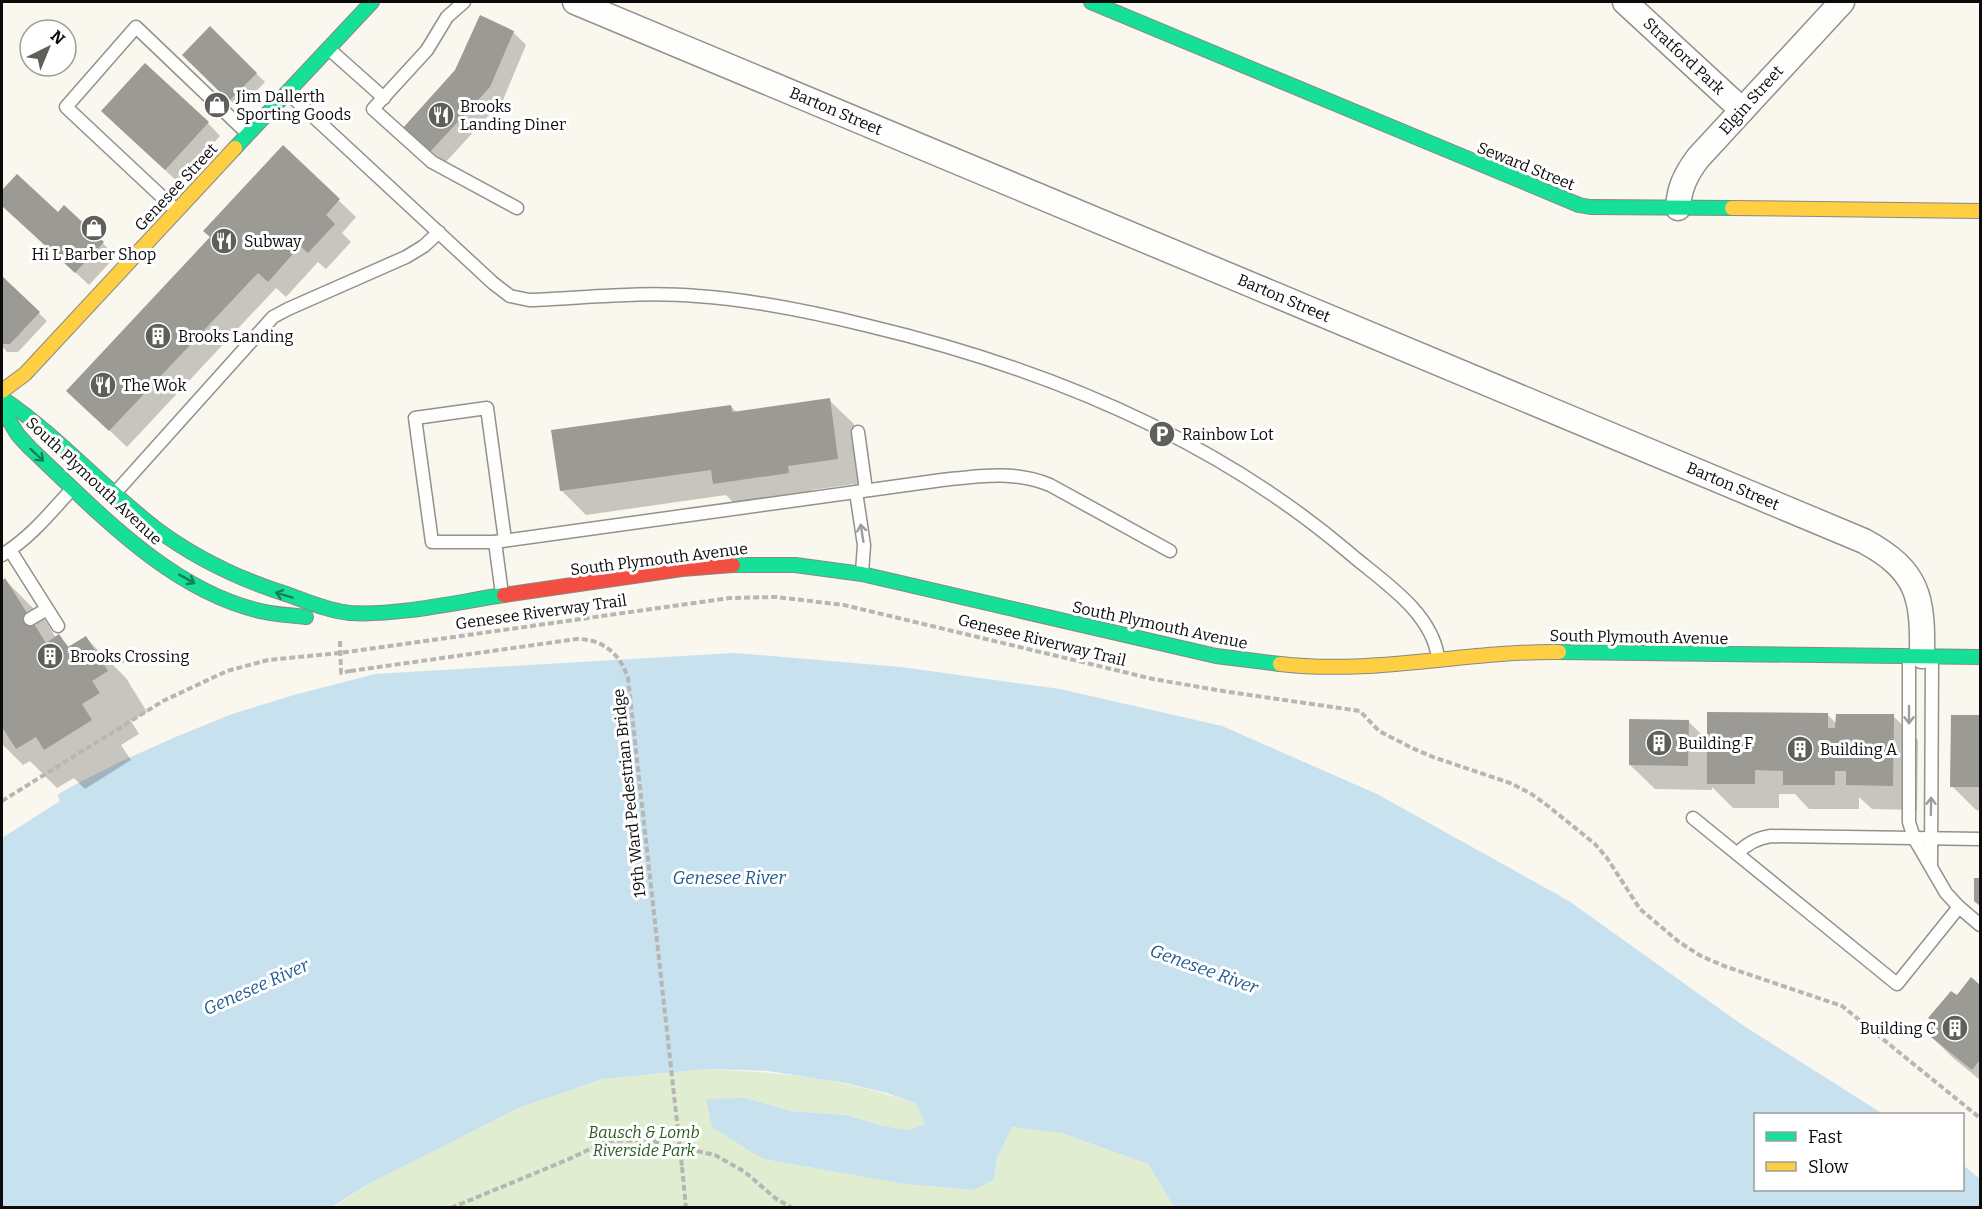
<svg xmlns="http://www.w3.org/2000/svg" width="1982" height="1209" font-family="Bitter,serif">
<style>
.green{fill:#e1edd0}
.water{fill:#c8e1ef}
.pier{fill:#f9f7ee}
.shadow{fill:#0003}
.building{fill:#9c9a94}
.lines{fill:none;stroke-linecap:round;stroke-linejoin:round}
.lane-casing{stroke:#92918d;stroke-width:15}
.street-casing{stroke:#92918d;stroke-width:27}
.fast-casing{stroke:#898884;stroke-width:16}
.slow-casing{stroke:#898884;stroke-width:16}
.jam-casing{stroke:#898884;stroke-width:16}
.path{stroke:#b7b6b5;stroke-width:4;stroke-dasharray:6 3;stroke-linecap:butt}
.lane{stroke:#fefefc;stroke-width:12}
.street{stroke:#fefefc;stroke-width:24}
.fast{stroke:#16e098;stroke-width:14}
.slow{stroke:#ffcf43;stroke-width:14}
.jam{stroke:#f24e42;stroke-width:14}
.path-bridge{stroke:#b7b6b5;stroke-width:4;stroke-dasharray:6 3;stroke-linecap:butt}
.oneway{stroke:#118059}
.oneway2{stroke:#9d9d9c}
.labels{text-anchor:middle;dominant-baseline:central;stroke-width:6;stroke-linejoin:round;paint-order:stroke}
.street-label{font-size:16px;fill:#0b0b0b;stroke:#fff}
.poi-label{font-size:16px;fill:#0b0b0b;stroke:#fff;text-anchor:start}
.park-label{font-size:16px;font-style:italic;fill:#2b5c21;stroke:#fff}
.water-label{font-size:18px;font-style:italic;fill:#1f5b91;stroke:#fff}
</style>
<rect width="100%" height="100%" fill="#f9f7ee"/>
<path class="green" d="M707 1069C779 1072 849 1079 916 1104L926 1124 910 1130 883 1126 846 1115 791 1111 745 1098 763 1159 905 1184 974 1190 994 1180 997 1158 1012 1127 1061 1133 1148 1164 1174 1207 332 1208 370 1183 521 1107 603 1079Z"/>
<polygon class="water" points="734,653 901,667 1060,689 1222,726 1377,794 1569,901 1741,1024 1883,1114 1756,1114 1756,1190 1962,1190 1963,1165 1980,1179 1980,1208 1174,1207 1148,1164 1061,1133 1012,1127 997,1158 994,1180 974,1190 905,1184 763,1159 712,1127 706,1099 745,1098 791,1111 846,1115 883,1126 910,1130 925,1124 916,1104 887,1093 845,1083 768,1071 707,1069 603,1079 521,1107 370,1183 332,1207 2,1208 2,826 78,783 124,760 178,736 232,714 294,695 375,674"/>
<polygon class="pier" points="56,791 60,801 2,838 2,822"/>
<g class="shadow">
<polygon points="210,28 265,82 239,109 184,55"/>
<polygon points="513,32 526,45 503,100 443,165 417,141"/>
<polygon points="208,123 220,136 178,182 115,124"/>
<polygon points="283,148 356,217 342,233 351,242 326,269 318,262 286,297 276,288 127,447 85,407 212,238"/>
<polygon points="17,176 58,214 65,207 116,256 89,285 2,204 2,192"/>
<polygon points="2,278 47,321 18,352 7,352 2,346"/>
<polygon points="829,400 854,424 862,483 812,490 812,497 739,508 726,495 586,515 561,490 731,406 737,413"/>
<polygon points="5,580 45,620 56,638 59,636 70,648 86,638 126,678 147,712 131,721 139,734 121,745 131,760 85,789 74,778 57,788 30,761 23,765 2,744 2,582"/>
<polygon points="1828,715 1837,724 1893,716 1918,740 1917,810 1872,809 1859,797 1859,809 1809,809 1795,794 1779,794 1779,808 1733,808 1712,787 1712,790 1655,789 1630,765 1688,721 1709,742"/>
<polygon points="1952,717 1980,717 1980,811 1976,810 1952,786"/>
<polygon points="1971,979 1980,987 1980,1080 1952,1057 1928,1033"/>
</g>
<g class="building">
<polygon points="480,15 514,31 490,87 429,153 402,129 455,70"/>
<polygon points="210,26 257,73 229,101 182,55"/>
<polygon points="145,63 209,122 165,170 101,111"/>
<polygon points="283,145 340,199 326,215 335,224 308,253 300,246 268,282 258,273 109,431 66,391 210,237 203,231"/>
<polygon points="17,174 58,212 64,205 104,242 75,273 2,206 2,190"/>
<polygon points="2,276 40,312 10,344 2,344"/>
<polygon points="830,398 838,459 788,466 789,473 713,484 711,470 560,491 551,430 731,405 732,412"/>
<polygon points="5,578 46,643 59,634 68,647 86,636 108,671 92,681 100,693 82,704 92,720 44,750 36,737 16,749 2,727 2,581"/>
<polygon points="1707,712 1828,713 1828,728 1835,728 1836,714 1894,714 1893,786 1846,785 1846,771 1835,771 1835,785 1783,785 1783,771 1755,770 1755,784 1707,784"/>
<polygon points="1951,715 1980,715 1980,787 1950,787"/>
<polygon points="1629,719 1689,720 1688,766 1629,765"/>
<polygon points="1974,878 1980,878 1980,906 1974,901"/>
<polygon points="1971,977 1980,985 1980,1060 1972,1070 1926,1033 1934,1022 1928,1018 1951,991 1957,995"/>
</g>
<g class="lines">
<defs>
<g id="lane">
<polyline points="464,2 447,17 427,50 373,109 432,162 517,208"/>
<polyline points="329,49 384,98"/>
<path d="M289 94 493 283 510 296 529 300C584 298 643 291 697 296 755 300 813 312 869 326 1041 367 1211 436 1347 551 1380 580 1431 610 1438 657"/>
<polyline points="176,210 66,107 136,27 248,134"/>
<polyline points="858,432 866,490"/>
<polyline points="116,492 273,317 288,309 406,257 424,246 439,232"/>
<polyline points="856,492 864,545 862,573"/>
<path d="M505 540 487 408 415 418 432 542H495L942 480C979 476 1014 470 1050 485L1170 551"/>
<polyline points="495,542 502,594"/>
<polyline points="10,550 58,626"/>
<path d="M2 555C30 538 50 513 72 489"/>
<polyline points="30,619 47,609"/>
<polyline points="1909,657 1909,822 1914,838 1946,893 1959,907 1980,925"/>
<polyline points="1693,818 1897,984 1959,907"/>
<path d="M1737 854C1747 843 1757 838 1771 836L1980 839"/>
<polyline points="1931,864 1932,658"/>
</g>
<g id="street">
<path d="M575 2 1864 541C1919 571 1923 597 1922 656"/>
<polyline points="1625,2 1742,110"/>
<path d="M1678 208C1679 188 1686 174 1698 158L1842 2"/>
</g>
<g id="fast">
<polyline points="1091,2 1579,205 1590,207 1732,208"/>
<polyline points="235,148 372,2"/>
<path d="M2 398C58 436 102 487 155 528 195 558 241 580 289 595 309 602 329 611 350 613 397 616 457 602 504 595"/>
<path d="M2 409 18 435 30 448C97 511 172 593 265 612 278 615 292 615 306 617"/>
<polyline points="733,565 795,565 862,574 1216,656 1280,664"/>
<polyline points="1559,652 1980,657"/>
</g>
<g id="slow">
<polyline points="1732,208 1980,211"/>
<polyline points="2,391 25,374 235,148"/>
<path d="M1280 664C1373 675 1466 651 1559 652"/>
</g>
<polyline id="jam" points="504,595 682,569 733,565"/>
</defs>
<use href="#lane" class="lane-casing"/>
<use href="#street" class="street-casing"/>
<use href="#fast" class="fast-casing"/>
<use href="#slow" class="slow-casing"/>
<use href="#jam" class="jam-casing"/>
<g class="path">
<polyline points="340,641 341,673 350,671"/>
<polyline points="103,664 148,657"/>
<polyline points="2,801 163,701 227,671 268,660 340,653 730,598 776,597 844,605 1153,679 1229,692 1360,711 1379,731 1412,748 1433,757 1510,783 1530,793 1548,806 1595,844 1607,858 1640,909 1679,942 1701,956 1724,966 1842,1006 1980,1118"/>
<polyline points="682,1167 686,1208"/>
<polyline points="451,1208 569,1159 607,1141 648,1140 715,1155 745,1172 775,1198 792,1208"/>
</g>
<use href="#lane" class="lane"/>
<use href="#street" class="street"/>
<use href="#fast" class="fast"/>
<use href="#slow" class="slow"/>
<use href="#jam" class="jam"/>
<path class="path-bridge" d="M350 671 577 639C603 639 620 654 628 678L682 1167"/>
</g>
<defs><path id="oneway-shaft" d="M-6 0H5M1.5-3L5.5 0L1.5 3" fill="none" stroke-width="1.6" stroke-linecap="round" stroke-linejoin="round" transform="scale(1.5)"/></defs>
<g class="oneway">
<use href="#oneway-shaft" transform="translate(37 455) rotate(43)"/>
<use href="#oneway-shaft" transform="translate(187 579) rotate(29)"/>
<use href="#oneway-shaft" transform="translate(284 595) rotate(-163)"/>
</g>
<g class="oneway2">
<use href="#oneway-shaft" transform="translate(862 533) rotate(-99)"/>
<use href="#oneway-shaft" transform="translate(1909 715) rotate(90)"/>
<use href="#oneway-shaft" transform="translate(1931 806) rotate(-89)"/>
</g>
<defs>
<symbol id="shop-disc" viewBox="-11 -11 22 22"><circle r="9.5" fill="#5e5e5a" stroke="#fff"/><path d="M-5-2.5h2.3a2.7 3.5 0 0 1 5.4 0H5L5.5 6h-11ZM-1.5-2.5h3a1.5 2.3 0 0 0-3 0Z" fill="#fff"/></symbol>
<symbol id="restaurant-disc" viewBox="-11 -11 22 22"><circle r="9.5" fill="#5e5e5a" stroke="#fff"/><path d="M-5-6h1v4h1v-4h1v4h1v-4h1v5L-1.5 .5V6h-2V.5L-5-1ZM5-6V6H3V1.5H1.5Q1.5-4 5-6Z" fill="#fff"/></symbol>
<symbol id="building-disc" viewBox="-11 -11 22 22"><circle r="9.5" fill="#5e5e5a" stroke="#fff"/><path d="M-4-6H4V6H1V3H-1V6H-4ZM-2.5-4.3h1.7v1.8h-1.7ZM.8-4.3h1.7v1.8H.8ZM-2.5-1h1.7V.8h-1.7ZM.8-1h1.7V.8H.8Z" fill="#fff"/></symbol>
<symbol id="parking-disc" viewBox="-11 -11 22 22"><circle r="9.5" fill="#5e5e5a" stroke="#fff"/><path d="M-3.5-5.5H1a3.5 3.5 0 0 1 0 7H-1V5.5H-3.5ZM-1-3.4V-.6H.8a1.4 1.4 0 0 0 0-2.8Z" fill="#fff"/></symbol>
</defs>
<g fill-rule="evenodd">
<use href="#shop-disc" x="202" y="90" width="30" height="30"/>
<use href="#restaurant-disc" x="426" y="100" width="30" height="30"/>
<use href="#shop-disc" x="79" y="213" width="30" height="30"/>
<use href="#restaurant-disc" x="209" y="226" width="30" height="30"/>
<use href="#building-disc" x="143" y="321" width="30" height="30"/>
<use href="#restaurant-disc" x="88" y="370" width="30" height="30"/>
<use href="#parking-disc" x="1147" y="419" width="30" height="30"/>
<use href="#building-disc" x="35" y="641" width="30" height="30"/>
<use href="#building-disc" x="1644" y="728" width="30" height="30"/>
<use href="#building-disc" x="1785" y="734" width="30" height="30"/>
<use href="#building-disc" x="1940" y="1013" width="30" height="30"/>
</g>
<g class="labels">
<g class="street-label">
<text transform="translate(1684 56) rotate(43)">Stratford Park</text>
<text transform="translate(1751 100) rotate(-48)">Elgin Street</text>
<text transform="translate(836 111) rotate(23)">Barton Street</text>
<text transform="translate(1526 166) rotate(22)">Seward Street</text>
<text transform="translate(176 187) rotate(-47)">Genesee Street</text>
<text transform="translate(1284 298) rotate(23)">Barton Street</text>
<text transform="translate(94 481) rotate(43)">South Plymouth Avenue</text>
<text transform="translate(1733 486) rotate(23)">Barton Street</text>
<text transform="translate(659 559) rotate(-7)">South Plymouth Avenue</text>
<text transform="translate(541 612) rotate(-8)">Genesee Riverway Trail</text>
<text transform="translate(1160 625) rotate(12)">South Plymouth Avenue</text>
<text transform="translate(1639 637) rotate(1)">South Plymouth Avenue</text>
<text transform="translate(1042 640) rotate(14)">Genesee Riverway Trail</text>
<text transform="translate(629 793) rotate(-96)">19th Ward Pedestrian Bridge</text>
</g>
<g class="poi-label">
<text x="236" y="96">Jim Dallerth<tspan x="236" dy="18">Sporting Goods</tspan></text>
<text x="460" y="106">Brooks<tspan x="460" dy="18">Landing Diner</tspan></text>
<text x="244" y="241">Subway</text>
<text x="94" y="254" text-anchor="middle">Hi L Barber Shop</text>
<text x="178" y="336">Brooks Landing</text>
<text x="122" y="385">The Wok</text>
<text x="1182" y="434">Rainbow Lot</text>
<text x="70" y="656">Brooks Crossing</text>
<text x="1678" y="743">Building F</text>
<text x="1820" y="749">Building A</text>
<text x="1936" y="1028" text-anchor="end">Building C</text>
</g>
<g class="park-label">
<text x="644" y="1132">Bausch &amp; Lomb<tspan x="644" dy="18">Riverside Park</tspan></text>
</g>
<g class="water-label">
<text x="729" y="878">Genesee River</text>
<text transform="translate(1204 969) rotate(20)">Genesee River</text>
<text transform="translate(256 987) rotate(-24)">Genesee River</text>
</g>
</g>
<rect width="1982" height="1209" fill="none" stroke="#0b0b0b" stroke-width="6"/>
<rect x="1754" y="1113" width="210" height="78" fill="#ffffff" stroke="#9d9d9d" stroke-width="1.5"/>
<rect x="1766" y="1132" width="30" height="9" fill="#16e098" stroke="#9d9d9d" stroke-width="1.5"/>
<text x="1808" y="1143" font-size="18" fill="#0b0b0b">Fast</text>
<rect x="1766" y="1162" width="30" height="9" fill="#ffcf43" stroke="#9d9d9d" stroke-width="1.5"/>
<text x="1808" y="1173" font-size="18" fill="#0b0b0b">Slow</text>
<g transform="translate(48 48) rotate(43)"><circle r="28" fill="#ffffff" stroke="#9d9d9d" stroke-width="1.5"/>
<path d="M0-4.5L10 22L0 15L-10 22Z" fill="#5e5e5a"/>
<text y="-9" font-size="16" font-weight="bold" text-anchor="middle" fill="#0b0b0b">N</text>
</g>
</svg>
